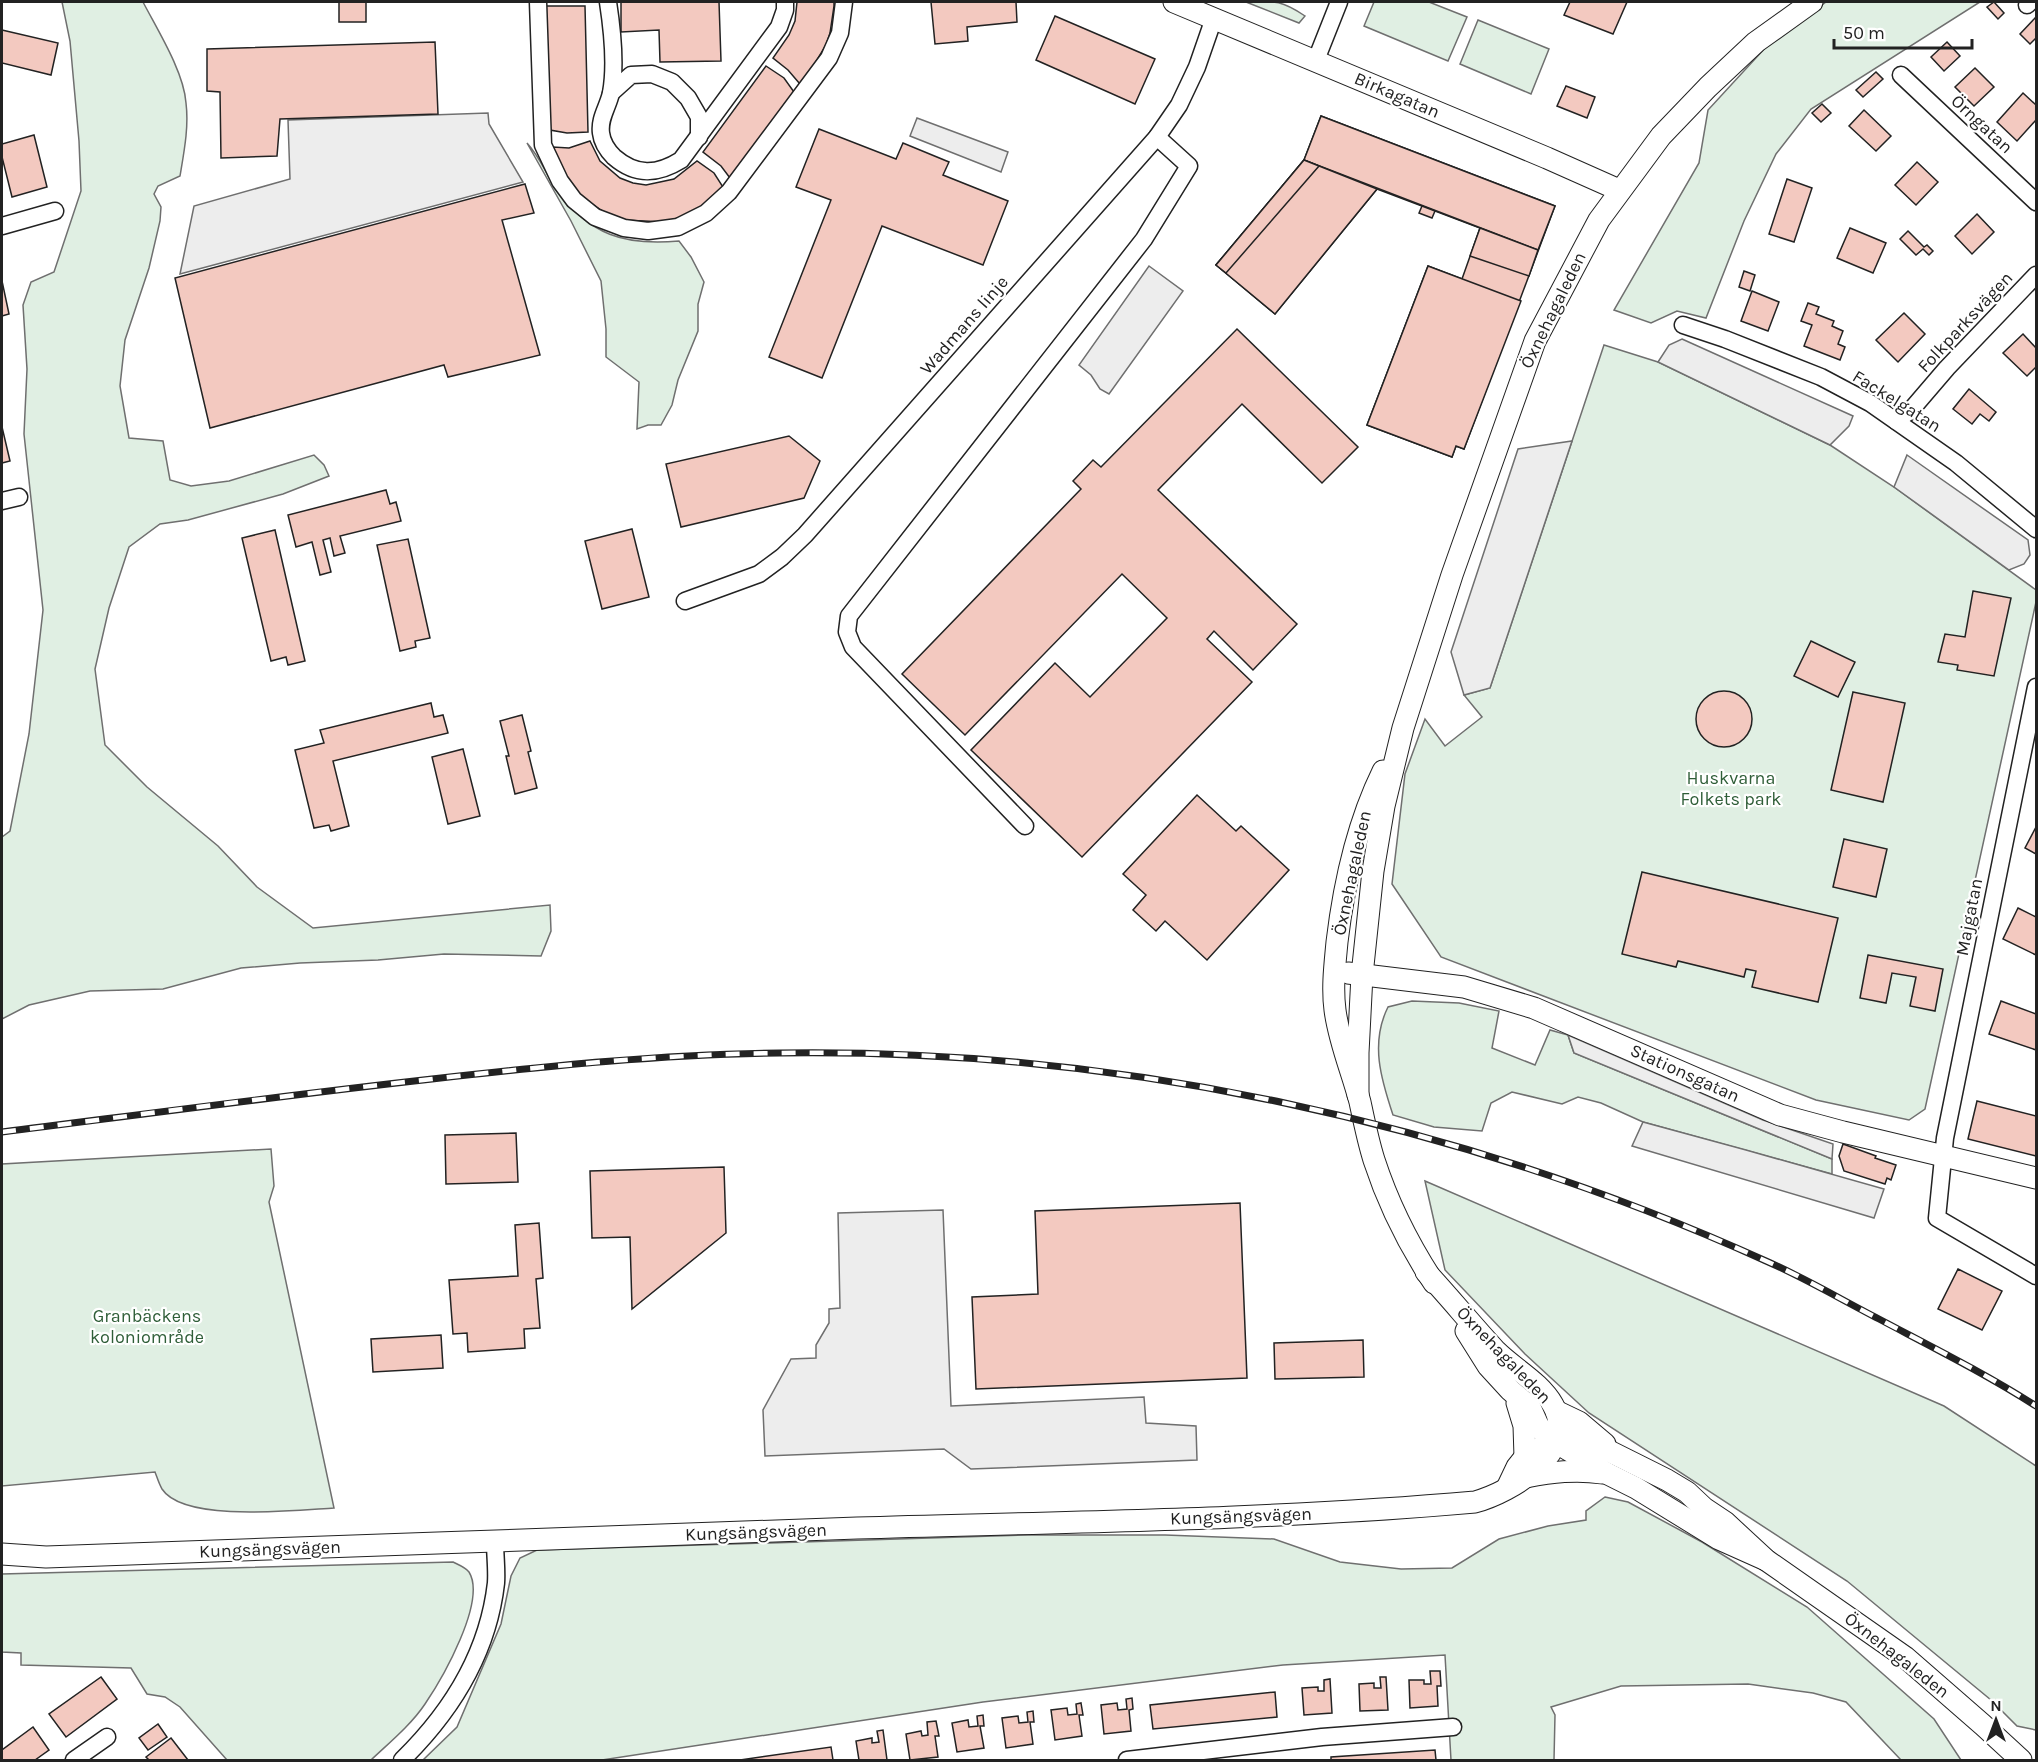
<svg xmlns="http://www.w3.org/2000/svg" width="2038" height="1762" font-family="Karla,sans-serif">
<style>
.green{fill:#e0efe3;stroke:#6f6f6f;stroke-width:1.5}
.parking{fill:#ededed;stroke:#6f6f6f;stroke-width:1.5}
.building{fill:#f3c9c0;stroke:#222;stroke-width:1.5}
.lines{fill:none;stroke-linecap:round;stroke-linejoin:round}
.minor-casing{stroke:#222;stroke-width:19}
.tertiary-casing{stroke:#222;stroke-width:23}
.minor{stroke:#fff;stroke-width:16}
.tertiary{stroke:#fff;stroke-width:21}
.rail-casing{stroke:#222;stroke-width:7}
.rail{stroke:#fff;stroke-width:4.5;stroke-dasharray:14;stroke-linecap:butt}
.labels{text-anchor:middle;dominant-baseline:central;stroke-width:4.5;stroke-linejoin:round;paint-order:stroke}
.street-label{font-size:18px;fill:#222;stroke:#fff}
.park-label{font-size:18px;fill:#2f5e38;stroke:#fff}
</style>
<rect width="100%" height="100%" fill="#fff"/>
<g class="green">
<path d="M62 2H143C157 29 184 72 186 103 189 127 184 152 180 176L158 186 154 194 161 207 160 221 149 268 125 340 120 386 129 438 163 441 170 480 191 486 229 481 314 455 324 465 329 476 283 494 188 520 160 524 129 547 109 608 95 669 105 745 147 787 218 846 257 887 313 928 550 905 551 931 541 956 444 954 378 960 300 963 241 968 163 989 90 991 29 1005 2 1019V837L10 831 29 734 43 610 24 434 27 369 23 305 31 282 54 272 81 191 79 141 70 41Z"/>
<path d="M1246 2C1275 1 1281 0 1305 16L1299 23Z"/>
<polygon points="1374,2 1429,2 1467,17 1448,61 1364,26"/>
<polygon points="1826,2 1980,2 1811,109 1776,154 1744,221 1706,318 1677,311 1651,323 1614,310 1699,163 1708,110 1766,47"/>
<polygon points="1478,20 1549,49 1531,94 1460,64"/>
<path d="M527 143C540 157 546 174 557 190 590 235 624 246 679 241L691 257 704 282 698 304V331L678 380 672 405 661 425H648L637 429 639 382 606 357V329L601 281 571 221Z"/>
<polygon points="1604,345 1658,362 1830,445 1894,487 2036,590 2036,602 1925,1109 1909,1120 1816,1100 1441,957 1392,884 1405,774 1425,719 1445,746 1482,717 1464,695 1490,688"/>
<path d="M1412 1001 1459 1003 1499 1011 1492 1048 1535 1065 1550 1030 1568 1035 1574 1053 1832 1159V1174L1643 1122 1601 1103 1578 1097 1562 1104 1512 1092 1491 1103 1482 1131 1434 1127 1393 1115C1381 1079 1370 1043 1388 1007Z"/>
<path d="M271 1149 274 1186 269 1202 334 1508C298 1510 184 1523 162 1489 159 1484 157 1477 155 1472L2 1486V1164Z"/>
<polygon points="1425,1181 1944,1406 2036,1466 2036,1730 2017,1726 1991,1700 1847,1581 1589,1413 1525,1354 1445,1270"/>
<polygon points="1605,1497 1628,1502 1702,1542 1807,1607 1934,1719 1961,1760 1901,1760 1846,1702 1813,1693 1748,1684 1621,1686 1551,1707 1555,1715 1554,1760 1451,1760 1445,1655 1283,1665 983,1702 602,1760 423,1760 457,1727 501,1624 511,1576 520,1558 537,1550 1028,1535 1165,1535 1274,1539 1340,1562 1401,1569 1452,1568 1499,1539 1548,1526 1586,1520 1586,1511"/>
<path d="M453 1562C459 1565 465 1567 469 1572 487 1601 442 1679 425 1704 411 1725 389 1743 371 1760H227L180 1707 165 1697 147 1694 131 1668 21 1665V1653L2 1652V1574Z"/>
</g>
<g class="parking">
<polygon points="488,113 489,124 523,182 180,274 194,206 290,179 288,120"/>
<polygon points="917,118 1008,152 1001,172 910,136"/>
<polygon points="1149,266 1183,291 1109,394 1100,389 1091,375 1079,365"/>
<polygon points="1682,339 1853,416 1849,426 1830,445 1658,362 1669,345"/>
<polygon points="1572,441 1490,688 1464,695 1451,652 1518,449"/>
<polygon points="1907,455 2028,540 2030,555 2024,564 2009,570 1894,487"/>
<polygon points="1568,1035 1763,1120 1833,1144 1832,1159 1574,1053"/>
<polygon points="1643,1122 1746,1150 1884,1189 1874,1218 1632,1146"/>
<polygon points="943,1210 951,1406 1144,1397 1146,1423 1196,1426 1197,1460 971,1469 944,1449 765,1456 763,1410 791,1359 816,1358 816,1345 829,1323 829,1309 840,1308 838,1213"/>
</g>
<g class="building">
<rect x="339" y="2" width="27" height="20"/>
<polygon points="621,2 719,2 721,61 660,62 659,30 621,32"/>
<polygon points="797,2 834,2 834,6 830,33 826,45 811,70 800,84 788,70 773,58 789,35 795,21"/>
<polygon points="931,2 1016,2 1017,22 967,27 968,41 935,44"/>
<polygon points="1570,2 1627,2 1613,34 1564,15"/>
<polygon points="1994,2 2004,13 1998,19 1987,7"/>
<polygon points="546,6 585,6 588,132 567,133 550,130"/>
<polygon points="1055,16 1155,59 1135,104 1036,60"/>
<polygon points="2036,17 2036,38 2030,44 2020,34"/>
<polygon points="2,30 58,43 51,75 2,63"/>
<polygon points="435,42 438,114 280,119 277,156 221,158 220,92 207,91 207,49"/>
<polygon points="1947,42 1960,56 1944,71 1931,57"/>
<polygon points="766,66 784,78 794,92 730,178 721,166 703,152"/>
<polygon points="1975,68 1994,87 1974,106 1955,87"/>
<polygon points="1876,72 1883,79 1863,97 1856,90"/>
<polygon points="1566,86 1595,97 1587,118 1557,106"/>
<polygon points="2023,93 2036,105 2036,120 2017,141 1997,122"/>
<polygon points="1822,104 1831,113 1821,122 1812,113"/>
<polygon points="1864,110 1891,136 1876,151 1849,126"/>
<polygon points="1321,116 1555,206 1464,449 1456,446 1452,457 1367,425 1428,266 1462,279 1480,228 1377,189 1275,314 1216,265 1304,160"/>
<polygon points="1321,116 1555,206 1538,250 1304,160"/>
<polygon points="819,129 896,159 903,143 949,162 943,175 1008,201 983,265 882,226 822,378 769,357 831,200 796,187"/>
<polygon points="34,135 47,187 12,197 2,157 2,144"/>
<polygon points="590,141 600,161 620,178 633,183 646,185 674,179 697,161 714,173 723,187 698,209 681,217 664,222 624,220 607,214 580,196 558,164 553,147 569,148"/>
<polygon points="1304,160 1377,189 1275,314 1216,265"/>
<polygon points="1304,160 1319,166 1226,273 1216,265"/>
<polygon points="1917,162 1938,182 1916,205 1895,185"/>
<polygon points="1787,179 1812,188 1794,242 1769,234"/>
<polygon points="525,184 534,213 502,220 540,355 448,377 444,365 210,428 175,278"/>
<polygon points="1422,206 1435,211 1432,218 1419,213"/>
<polygon points="1977,214 1994,232 1972,254 1955,236"/>
<polygon points="1480,228 1538,250 1529,276 1470,256"/>
<polygon points="1850,228 1886,243 1873,273 1837,258"/>
<polygon points="1908,231 1924,247 1927,245 1933,251 1929,255 1923,249 1916,255 1900,239"/>
<polygon points="1428,266 1521,301 1464,449 1456,446 1452,457 1367,425"/>
<polygon points="1744,271 1755,275 1750,291 1739,287"/>
<polygon points="2,281 9,314 2,316"/>
<polygon points="1752,291 1779,302 1768,331 1741,321"/>
<polygon points="1808,303 1819,307 1816,314 1834,321 1832,326 1843,331 1838,344 1845,347 1840,360 1804,346 1812,325 1801,321"/>
<polygon points="1904,313 1925,334 1898,362 1876,340"/>
<polygon points="1237,329 1358,447 1322,483 1242,404 1158,490 1297,624 1253,670 1214,631 1207,639 1252,682 1082,857 971,750 1055,663 1090,697 1167,618 1122,574 965,735 902,674 1081,489 1073,481 1093,460 1101,467"/>
<polygon points="2023,334 2036,348 2036,367 2027,376 2003,353"/>
<polygon points="1969,389 1996,412 1989,421 1980,414 1972,424 1953,409"/>
<polygon points="2,427 10,461 2,463"/>
<polygon points="789,436 820,461 804,498 681,527 666,464"/>
<polygon points="386,490 390,504 396,502 401,521 340,536 345,553 334,556 330,538 323,540 331,572 320,575 312,542 296,547 288,515"/>
<polygon points="632,529 649,597 602,609 585,541"/>
<polygon points="275,530 305,661 288,665 286,657 271,661 242,538"/>
<polygon points="408,539 430,638 415,641 416,647 400,651 377,545"/>
<polygon points="1973,591 2011,598 1994,676 1957,670 1958,665 1938,662 1945,634 1965,637"/>
<polygon points="1811,641 1855,662 1838,697 1794,676"/>
<circle cx="1724" cy="719" r="28"/>
<polygon points="1853,692 1905,703 1883,802 1831,790"/>
<polygon points="431,703 434,717 443,715 448,733 333,761 349,826 331,831 329,825 314,828 295,750 324,743 320,730"/>
<polygon points="522,715 531,751 528,752 537,788 515,794 506,756 509,756 500,721"/>
<polygon points="463,749 480,816 448,824 432,757"/>
<polygon points="1197,795 1236,831 1241,826 1289,870 1207,960 1165,921 1156,931 1133,910 1146,895 1123,874"/>
<polygon points="2036,827 2036,854 2025,848"/>
<polygon points="1844,839 1887,849 1876,897 1833,887"/>
<polygon points="1642,872 1838,918 1818,1002 1752,987 1756,971 1746,969 1744,977 1678,961 1676,967 1622,954"/>
<polygon points="2018,908 2036,917 2036,955 2003,939"/>
<polygon points="1868,955 1943,969 1935,1011 1910,1006 1916,977 1892,973 1886,1003 1860,998"/>
<polygon points="2001,1001 2036,1014 2036,1050 1989,1034"/>
<polygon points="1977,1101 2036,1116 2036,1156 1968,1139"/>
<polygon points="516,1133 518,1182 446,1184 445,1135"/>
<polygon points="1843,1144 1876,1156 1875,1158 1896,1165 1891,1180 1887,1178 1885,1184 1844,1171 1839,1156"/>
<polygon points="724,1167 726,1233 632,1309 630,1237 592,1238 590,1171"/>
<polygon points="1240,1203 1247,1378 976,1389 972,1297 1038,1294 1035,1211"/>
<polygon points="539,1223 543,1278 536,1279 540,1328 524,1329 525,1348 468,1352 467,1333 453,1334 449,1280 518,1276 515,1225"/>
<polygon points="1958,1269 2002,1291 1982,1330 1938,1309"/>
<polygon points="441,1335 443,1368 373,1372 371,1339"/>
<polygon points="1363,1340 1364,1377 1275,1379 1274,1343"/>
<polygon points="1430,1671 1440,1671 1441,1686 1437,1686 1438,1706 1410,1708 1409,1680 1424,1680 1424,1684 1431,1684"/>
<polygon points="101,1677 117,1699 66,1737 49,1714"/>
<polygon points="1380,1677 1386,1677 1388,1710 1360,1711 1359,1684 1374,1683 1374,1688 1381,1688"/>
<polygon points="1330,1679 1332,1713 1304,1715 1302,1688 1318,1687 1318,1691 1324,1691 1324,1680"/>
<polygon points="1275,1692 1277,1717 1153,1729 1150,1705"/>
<polygon points="1132,1698 1133,1709 1129,1710 1131,1731 1104,1734 1101,1705 1117,1703 1118,1710 1127,1709 1126,1699"/>
<polygon points="1081,1703 1083,1715 1079,1715 1082,1736 1055,1740 1051,1710 1067,1708 1068,1715 1077,1714 1076,1704"/>
<polygon points="1033,1711 1034,1722 1030,1722 1033,1744 1006,1748 1002,1718 1018,1716 1019,1723 1028,1722 1027,1712"/>
<polygon points="983,1715 984,1726 980,1726 984,1748 957,1752 952,1723 968,1720 969,1727 978,1726 977,1716"/>
<polygon points="936,1721 939,1736 935,1736 938,1757 910,1760 906,1734 921,1731 922,1736 928,1735 927,1722"/>
<polygon points="158,1724 167,1737 148,1750 139,1738"/>
<polygon points="33,1727 49,1750 35,1760 2,1760 2,1750"/>
<polygon points="883,1730 887,1760 859,1760 856,1741 872,1738 872,1743 879,1742 877,1731"/>
<polygon points="171,1738 188,1760 149,1760 146,1757"/>
<polygon points="831,1747 833,1760 740,1760"/>
<polygon points="1435,1750 1436,1760 1331,1760 1331,1757"/>
</g>
<g class="lines">
<defs>
<g id="minor">
<polyline points="538,2 543,145 560,181 574,200 595,217 624,228 648,231 678,227 706,213 729,192 829,58 840,33 844,2"/>
<path d="M608 2C612 28 616 66 611 93 608 107 599 118 601 133 602 142 608 151 614 157 636 176 657 175 681 160L779 27 785 10V2"/>
<polyline points="2027,5 2030,2"/>
<polyline points="1316,60 1339,2"/>
<polyline points="1901,75 2036,202"/>
<polyline points="611,93 631,75 652,74 672,82 688,98 699,117 699,137"/>
<polyline points="2,226 55,211"/>
<polyline points="1683,325 1725,339 1821,377 1870,403 1956,463 2036,529"/>
<polyline points="1896,421 1911,410 1947,368 2036,275"/>
<polyline points="2,501 19,497"/>
<polyline points="685,601 759,574 782,557 805,535 1157,137 1179,105 1197,67 1214,18"/>
<polyline points="2036,687 1945,1138 1937,1218 2036,1276"/>
<polyline points="1025,826 853,647 847,632 849,616 1144,239 1189,166 1157,137"/>
<polyline points="74,1760 107,1737"/>
<path d="M402 1760C451 1712 488 1653 496 1583 497 1570 495 1555 495 1541"/>
<polyline points="1127,1760 1322,1737 1453,1727"/>
</g>
<g id="tertiary">
<polyline points="1174,2 1547,158 1619,190"/>
<path d="M1383 771C1357 824 1344 883 1337 942 1335 964 1332 987 1335 1010 1339 1042 1352 1071 1360 1102 1364 1121 1368 1141 1374 1160 1388 1203 1409 1245 1434 1283"/>
<polyline points="1348,973 1464,987 1534,1008 1780,1115 1843,1132 2036,1178"/>
<polyline points="1358,1095 1358,1053 1362,975 1373,871 1384,806 1403,728 1452,575 1535,341 1599,220 1661,136 1708,87 1756,42 1812,2"/>
<polyline points="1466,1331 1488,1366 1510,1390 1530,1407 1538,1425 1547,1437 1608,1474 1636,1488 1719,1539 1766,1560"/>
<polyline points="1517,1403 1524,1426 1525,1457"/>
<polyline points="1556,1411 1579,1422 1605,1444"/>
<path d="M1526 1477C1552 1472 1576 1469 1602 1473"/>
<polyline points="1507,1488 1517,1467 1525,1457 1547,1444 1569,1439 1599,1446 1667,1480 1687,1492 1704,1508 1725,1522 1766,1560 1905,1657 1983,1725 2021,1760"/>
<path d="M2 1554 46 1557C316 1548 587 1537 857 1528 1063 1522 1270 1520 1475 1502 1511 1492 1580 1452 1553 1405 1540 1382 1514 1369 1496 1351 1472 1325 1450 1298 1426 1272"/>
</g>
</defs>
<use href="#minor" class="minor-casing"/>
<use href="#tertiary" class="tertiary-casing"/>
<use href="#minor" class="minor"/>
<use href="#tertiary" class="tertiary"/>
<defs>
<path id="rail" d="M2 1132C145 1114 288 1095 432 1079 548 1066 663 1054 780 1053 1118 1048 1459 1122 1766 1261 1805 1278 1842 1300 1879 1319 1932 1347 1986 1374 2036 1406"/>
</defs>
<use href="#rail" class="rail-casing"/>
<use href="#rail" class="rail"/>
</g>
<g class="labels">
<g class="street-label">
<text transform="translate(1397 95) rotate(23)">Birkagatan</text>
<text transform="translate(1982 124) rotate(43)">Örngatan</text>
<text transform="translate(1553 310) rotate(-64)">Öxnehagaleden</text>
<text transform="translate(1965 322) rotate(-47)">Folkparksvägen</text>
<text transform="translate(964 325) rotate(-49)">Wadmans linje</text>
<text transform="translate(1897 401) rotate(32)">Fackelgatan</text>
<text transform="translate(1352 873) rotate(-78)">Öxnehagaleden</text>
<text transform="translate(1969 917) rotate(-79)">Majgatan</text>
<text transform="translate(1685 1073) rotate(24)">Stationsgatan</text>
<text transform="translate(1504 1355) rotate(46)">Öxnehagaleden</text>
<text transform="translate(1241 1516) rotate(-2)">Kungsängsvägen</text>
<text transform="translate(756 1532) rotate(-2)">Kungsängsvägen</text>
<text transform="translate(270 1549) rotate(-2)">Kungsängsvägen</text>
<text transform="translate(1897 1655) rotate(38)">Öxnehagaleden</text>
</g>
<g class="park-label">
<text x="1731" y="778">Huskvarna<tspan x="1731" dy="21">Folkets park</tspan></text>
<text x="147" y="1316">Granbäckens<tspan x="147" dy="21">koloniområde</tspan></text>
</g>
</g>
<rect width="2038" height="1762" fill="none" stroke="#222222" stroke-width="6"/>
<g transform="translate(1996 1720)" stroke="#ffffff" stroke-width="4.5" paint-order="stroke">
<path d="M0-4.5L10 22L0 15L-10 22Z" fill="#222222"/>
<text y="-9" font-size="16" font-weight="bold" text-anchor="middle" fill="#222222">N</text>
</g>
<path d="M1834 39v9h138v-9" fill="none" stroke="#222222" stroke-width="3"/>
<text x="1843" y="39" font-size="18" fill="#222222" stroke="#ffffff" stroke-width="4.5" paint-order="stroke">50 m</text>
</svg>
